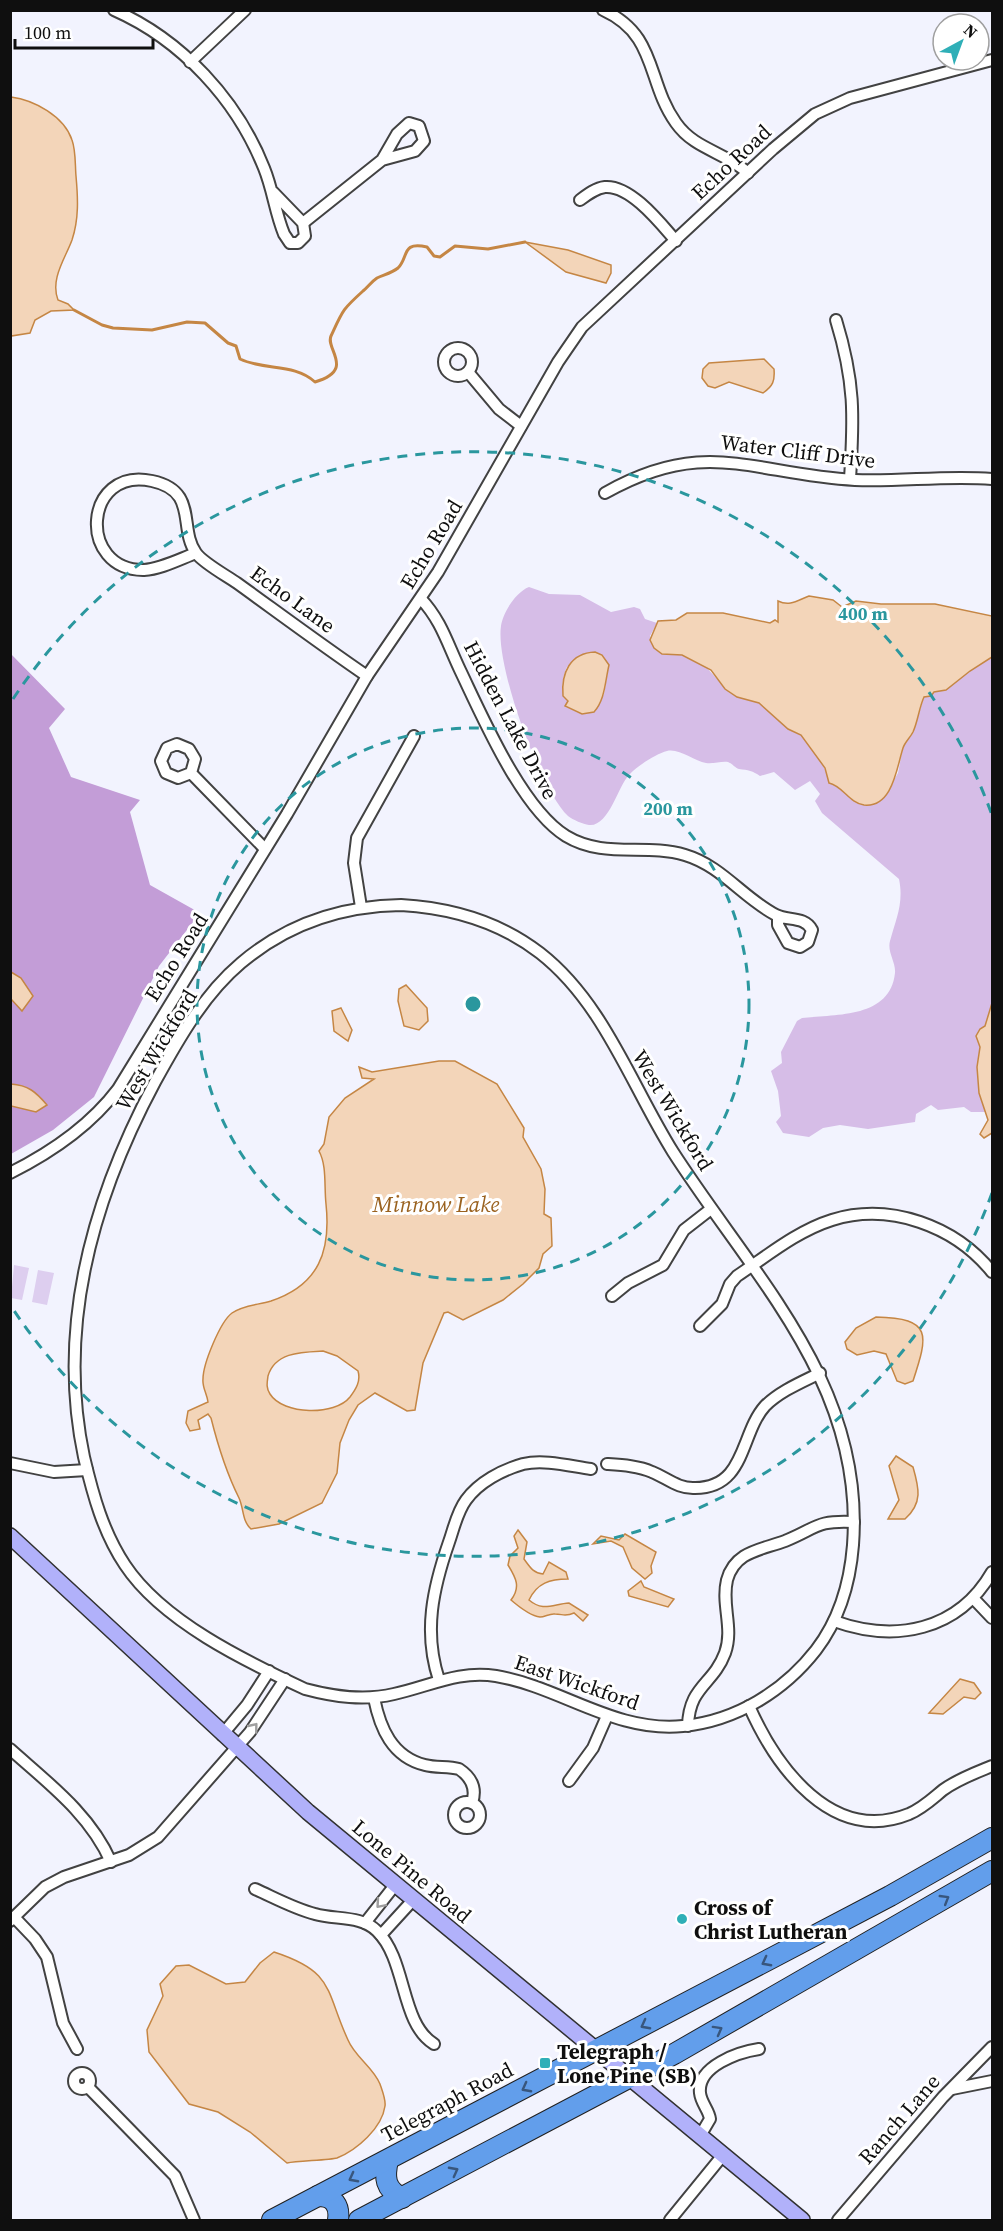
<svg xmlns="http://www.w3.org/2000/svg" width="1003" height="2231" font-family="'Source Serif 4',serif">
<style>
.green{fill:#d6bde7;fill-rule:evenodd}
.forest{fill:#c39dd7}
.pitch{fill:#ddceef}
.water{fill:#f3d5b9;stroke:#c58644;stroke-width:1.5;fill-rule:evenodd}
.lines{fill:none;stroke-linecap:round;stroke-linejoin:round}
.stream{stroke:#c58644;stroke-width:3}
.street-casing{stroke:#424242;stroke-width:14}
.secondary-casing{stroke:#313131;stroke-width:18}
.highway-casing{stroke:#202020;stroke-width:22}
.street{stroke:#fff;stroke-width:10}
.secondary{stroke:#b1b1fa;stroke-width:15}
.highway{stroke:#629eeb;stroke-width:20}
.oneway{stroke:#9f9f9f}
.oneway2{stroke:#38567d}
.ring{fill:none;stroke:#2a979e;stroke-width:3;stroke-dasharray:10 8}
.poi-dot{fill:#2fafb7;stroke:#fff;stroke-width:2}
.labels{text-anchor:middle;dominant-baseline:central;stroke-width:6;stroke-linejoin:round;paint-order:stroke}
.street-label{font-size:21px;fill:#0f0f0f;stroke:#fff}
.poi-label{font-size:21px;font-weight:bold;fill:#0f0f0f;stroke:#fff;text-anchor:start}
.water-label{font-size:22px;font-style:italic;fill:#9a621f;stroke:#fff}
.centre{fill:#2a979e;stroke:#fff;stroke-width:3}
.ring-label{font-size:18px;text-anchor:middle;font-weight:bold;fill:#2a979e;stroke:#fff;stroke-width:6;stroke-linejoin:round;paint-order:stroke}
</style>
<rect width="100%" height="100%" fill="#f2f3fe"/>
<path class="green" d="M529 587 549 594 580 595 611 612 634 607 640 609 645 619 657 623 650 636 654 648 668 653H677L706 667 730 693 759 703 788 729 801 735 818 757 833 784 856 802 887 792 898 773 903 747 913 733 924 697H930L935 692 946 690 970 671 992 657V1003L985 1026 976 1036 980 1047 977 1067 979 1093 986 1112H971L964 1107 938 1110 931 1105 916 1114 915 1122 868 1129 840 1125 823 1128 809 1137 783 1133 776 1122 781 1116 778 1091 771 1071 782 1063 781 1052 797 1021 802 1018C838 1014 890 1018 895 973 896 962 887 952 890 941 896 919 904 903 899 879L822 813 815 801 820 794 810 781 795 790 774 772 760 776C753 771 748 770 739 769 735 768 733 764 728 762 721 761 714 764 706 763 694 761 679 748 667 751 656 754 637 766 629 775 618 786 609 827 589 825 583 824 573 820 568 816 540 790 495 664 501 626 503 612 516 592 529 587ZM587 653 609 665 604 694 594 712 583 714 566 707 568 701C560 692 562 677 567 667Z"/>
<polygon class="forest" points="10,653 65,709 49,728 71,777 140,800 130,812 150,885 200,913 159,966 94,1097 53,1130 11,1154"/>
<g class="pitch">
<polygon points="14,1265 29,1268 22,1300 11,1298"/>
<polygon points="38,1270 54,1273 47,1305 32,1302"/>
</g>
<g class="water">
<path d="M11 97C34 100 64 116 72 140 76 151 75 165 76 176 78 198 79 219 72 240 65 259 50 279 58 300L68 304 74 310 51 311 35 320 30 333 11 336Z"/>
<polygon points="525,242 568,250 611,265 611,273 606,283 566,272"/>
<path d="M764 359 774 369C775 381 773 386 763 393L729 382 715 388 708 386 702 378 703 369 709 363Z"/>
<path d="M809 596 833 600 842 607 856 601 881 604H935L992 616V657L970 671 946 690 934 692 931 696 924 697C919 708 918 721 913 732 910 738 905 742 903 748 897 766 893 808 864 805 849 803 843 786 829 783L825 768 801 735 788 729 759 703 737 697 725 689 711 670 682 655 662 654 654 648 650 640 658 621 676 620 687 613H723L770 623 775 620 778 622V601C790 607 798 600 809 596Z"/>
<path d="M595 652 602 655 609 665C605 682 605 700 594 712L582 714 565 706 568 701 563 696C561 673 570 653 595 652Z"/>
<polygon points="11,972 21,978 33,996 22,1011 11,999"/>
<polygon points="406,985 427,1008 428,1021 419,1030 404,1026 398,1001 399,989"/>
<polygon points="992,1003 992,1133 984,1138 980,1134 988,1120 979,1093 977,1067 980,1047 976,1036 980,1029 985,1026"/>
<polygon points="341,1008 352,1030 348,1041 334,1031 332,1011"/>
<path d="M439 1061H455L497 1084 524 1128 523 1137 541 1169 545 1189 544 1214 551 1218 552 1246 543 1254 539 1268 523 1284 503 1300 463 1320 448 1312 444 1313 423 1363 415 1410 407 1411 375 1393 358 1405 349 1420 340 1443 337 1473 322 1503 279 1524 251 1529C242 1521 244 1509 239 1498 226 1472 218 1446 211 1418L208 1414 198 1420 200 1429 190 1431 186 1423 188 1411 208 1402C207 1394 202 1387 203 1379 203 1364 220 1322 232 1313 243 1305 258 1305 271 1301 319 1285 331 1251 326 1204 324 1186 327 1166 319 1151L324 1144 329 1117 345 1098 374 1079 362 1078 359 1067 372 1072ZM323 1351 337 1356 358 1371C361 1381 356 1389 350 1397 335 1416 283 1415 270 1394 266 1388 267 1383 268 1376 275 1352 302 1352 323 1351Z"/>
<path d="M11 1084C28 1085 36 1092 47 1105L36 1112 11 1106Z"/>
<path d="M876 1317C933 1318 928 1335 913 1381L905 1384 897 1381 886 1354 874 1351 857 1355 847 1349 845 1342 856 1328Z"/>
<path d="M896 1456 913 1467C919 1488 923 1503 905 1519H888L899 1500 889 1466Z"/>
<path d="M518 1530 527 1542 524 1559C530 1567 533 1573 543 1574L549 1562 566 1572 568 1579C550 1579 537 1583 529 1600 543 1612 553 1604 569 1603L588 1615 583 1621 574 1613C565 1617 563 1614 555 1614 550 1613 545 1617 540 1617 531 1616 518 1606 511 1600 521 1587 516 1578 508 1565L510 1556 518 1548 514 1536Z"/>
<polygon points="625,1534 656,1552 651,1566 652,1573 645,1579 632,1568 623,1547 611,1541 593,1544 601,1536 619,1540"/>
<polygon points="641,1581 644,1587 674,1599 668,1607 629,1596 628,1591"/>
<polygon points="960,1679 974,1683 981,1693 975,1699 964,1697 943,1714 929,1713"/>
<path d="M274 1952C335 1972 325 1990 348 2040 355 2057 373 2067 380 2084 382 2090 386 2100 385 2106 382 2128 357 2150 337 2158 330 2160 298 2161 287 2163L250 2132 218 2112 189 2104 149 2052 147 2030 163 1996 160 1984 176 1966 189 1965 226 1984 245 1982 260 1963Z"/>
</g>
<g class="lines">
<path class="stream" d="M74 310 102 325 113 328 152 330 187 322 205 323 228 343 236 346 240 359C265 371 294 363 315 382 356 370 325 349 331 336 343 310 342 310 363 291 368 287 371 282 377 278 383 275 392 273 398 268 409 257 401 241 427 247L434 256 440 257 455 246 488 249 525 242"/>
<defs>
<g id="street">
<path d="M114 10C182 40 237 100 264 168 273 190 275 212 284 234L290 243H298L305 236 303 223 273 192"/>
<path d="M603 10C658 35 646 81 676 123 695 150 726 152 748 173"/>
<polyline points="190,62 245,10"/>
<path d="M580 200C588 194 596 188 605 187 631 185 661 224 676 241"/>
<polyline points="303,223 382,160 415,151 424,141 419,126 409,123 397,134 382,160"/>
<path d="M836 320C855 382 854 416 850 479"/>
<circle cx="458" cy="362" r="14"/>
<polyline points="468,372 499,409 521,426"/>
<path d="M605 493C706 436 751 474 855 480 901 482 946 475 992 479"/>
<path d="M196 553C180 559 161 569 144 570 77 571 83 466 152 481 199 491 178 528 196 553 203 563 227 576 237 583 280 614 323 646 367 676"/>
<path d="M421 599C441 620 448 645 460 670 483 718 522 809 566 836 604 859 645 843 685 855 722 866 743 898 776 915 787 921 805 916 812 930L808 942 800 947 788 943 778 925V916"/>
<polyline points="191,773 178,778 166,773 161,761 167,748 177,744 189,749 195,759 191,773 265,849"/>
<path d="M401 905C452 908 500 922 540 953 604 1003 631 1085 673 1152 754 1278 865 1384 853 1545 850 1583 839 1620 816 1650 784 1691 736 1721 683 1726 615 1733 561 1687 496 1676 459 1670 430 1686 394 1694 364 1701 335 1697 305 1689 245 1661 162 1621 125 1565 103 1532 93 1495 84 1457 56 1326 93 1198 155 1082 178 1040 204 994 241 963 287 924 342 906 401 905Z"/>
<polyline points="361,907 354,863 357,838 414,736"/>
<path d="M10 1173C52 1152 90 1126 118 1089L287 814 367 676 438 572 558 362 582 327 773 149 815 114 850 98 992 60"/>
<polyline points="612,1296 628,1283 663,1265 684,1230 711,1209"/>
<path d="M700 1326 722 1304 730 1284 737 1276C767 1256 797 1231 832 1220 890 1202 955 1226 992 1272"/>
<polyline points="10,1463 54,1472 87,1470"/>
<path d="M607 1464C622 1465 639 1466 652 1472 667 1478 678 1489 695 1488 746 1488 740 1434 765 1406 780 1391 802 1382 820 1373"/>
<polyline points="973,1598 992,1618"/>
<path d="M834 1621C895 1643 958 1631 992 1572"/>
<path d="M439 1680C423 1632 433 1588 449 1542 454 1528 457 1512 466 1500 479 1482 502 1470 523 1464 544 1459 570 1466 591 1469"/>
<path d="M374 1698C380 1728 392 1757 425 1765 436 1768 448 1766 459 1769 471 1777 477 1788 472 1803"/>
<path d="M749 1706C776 1767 832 1845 909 1814 923 1808 932 1799 943 1790 958 1779 975 1773 992 1766"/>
<path d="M688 1726C689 1686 713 1685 725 1653 734 1628 721 1605 727 1580 735 1551 761 1550 785 1541 817 1528 816 1520 854 1522"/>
<polyline points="222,1735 247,1705 269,1671"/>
<path d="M10 1749C48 1783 90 1814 111 1862"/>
<polyline points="569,1781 593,1748 607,1716"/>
<circle cx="467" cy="1815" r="13"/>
<path d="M255 1889C275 1898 295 1909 315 1914 335 1920 361 1915 377 1931 407 1960 400 2023 434 2044"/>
<polyline points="14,1917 35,1939 47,1957 63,2023 77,2049"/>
<polyline points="10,1921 45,1887 64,1877 129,1855 158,1837 250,1732 285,1679"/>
<polyline points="365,1923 395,1885"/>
<polyline points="381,1935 413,1900"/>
<circle cx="82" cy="2081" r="8"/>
<polyline points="88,2087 175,2176 194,2220"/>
<polyline points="952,2089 992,2081"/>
<path d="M700 2136 710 2119C709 2110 701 2103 700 2093 697 2066 739 2052 759 2049"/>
<polyline points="670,2220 723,2155"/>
<polyline points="838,2220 943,2097 992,2047"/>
</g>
<polyline id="secondary" points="10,1536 308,1812 802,2220"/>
<g id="highway">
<path d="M388 2160C384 2178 385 2189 402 2198"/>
<path d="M318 2196C334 2196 340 2206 338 2220"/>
<polyline points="272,2220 890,1896 992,1838"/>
<polyline points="359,2220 674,2054 992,1871"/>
</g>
</defs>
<use href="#street" class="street-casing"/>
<use href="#secondary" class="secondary-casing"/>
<use href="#highway" class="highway-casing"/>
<use href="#street" class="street"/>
<use href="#secondary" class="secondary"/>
<use href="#highway" class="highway"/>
</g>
<defs><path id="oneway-chevron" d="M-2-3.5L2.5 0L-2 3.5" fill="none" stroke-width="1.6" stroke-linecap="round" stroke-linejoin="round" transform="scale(1.5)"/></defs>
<g class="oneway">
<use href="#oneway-chevron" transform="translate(254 1727) rotate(-51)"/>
<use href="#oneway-chevron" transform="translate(380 1904) rotate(131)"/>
</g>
<g class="oneway2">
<use href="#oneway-chevron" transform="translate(945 1899) rotate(-31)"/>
<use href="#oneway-chevron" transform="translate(766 1962) rotate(152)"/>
<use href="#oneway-chevron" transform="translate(645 2025) rotate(152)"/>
<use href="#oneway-chevron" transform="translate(718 2030) rotate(-29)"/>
<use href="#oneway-chevron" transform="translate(526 2088) rotate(152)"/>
<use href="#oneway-chevron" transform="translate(454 2171) rotate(-28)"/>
<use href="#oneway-chevron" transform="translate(353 2178) rotate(152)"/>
</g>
<g class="ring">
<circle cx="473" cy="1004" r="276"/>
<path d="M992 1193A552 552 0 0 1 13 1309M13 699A552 552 0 0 1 992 815"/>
</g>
<g class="poi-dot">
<circle cx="682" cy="1919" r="6"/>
<rect x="539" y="2057" width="12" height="12" rx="3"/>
</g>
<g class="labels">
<g class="street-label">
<text transform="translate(731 162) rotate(-43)">Echo Road</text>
<text transform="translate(798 451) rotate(7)">Water Cliff Drive</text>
<text transform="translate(431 544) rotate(-59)">Echo Road</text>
<text transform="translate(293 599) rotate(36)">Echo Lane</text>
<text transform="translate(511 720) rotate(62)">Hidden Lake Drive</text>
<text transform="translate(176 957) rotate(-58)">Echo Road</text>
<text transform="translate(156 1050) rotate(-59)">West Wickford</text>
<text transform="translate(673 1110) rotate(59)">West Wickford</text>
<text transform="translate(577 1682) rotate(19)">East Wickford</text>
<text transform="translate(412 1871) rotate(40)">Lone Pine Road</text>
<text transform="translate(447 2102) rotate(-28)">Telegraph Road</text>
<text transform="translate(899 2119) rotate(-49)">Ranch Lane</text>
</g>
<g class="poi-label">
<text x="694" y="1907">Cross of<tspan x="694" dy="24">Christ Lutheran</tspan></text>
<text x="557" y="2051">Telegraph /<tspan x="557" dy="24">Lone Pine (SB)</tspan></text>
</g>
<g class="water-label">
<text x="436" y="1204">Minnow Lake</text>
</g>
</g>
<circle cx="473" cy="1004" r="9" class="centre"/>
<g class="ring-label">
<text x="863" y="620">400 m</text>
<text x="668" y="815">200 m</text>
</g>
<rect width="1003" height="2231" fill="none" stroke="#0f0f0f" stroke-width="24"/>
<g transform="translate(961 42) rotate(41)"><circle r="28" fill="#ffffff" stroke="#9f9f9f" stroke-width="1.5"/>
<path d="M0-4.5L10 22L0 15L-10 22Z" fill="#2fafb7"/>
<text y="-9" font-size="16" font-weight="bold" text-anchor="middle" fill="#0f0f0f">N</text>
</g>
<path d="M15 39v9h138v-9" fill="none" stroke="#0f0f0f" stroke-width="3"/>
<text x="24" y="39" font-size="18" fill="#0f0f0f" stroke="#ffffff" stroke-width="4.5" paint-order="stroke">100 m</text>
</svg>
